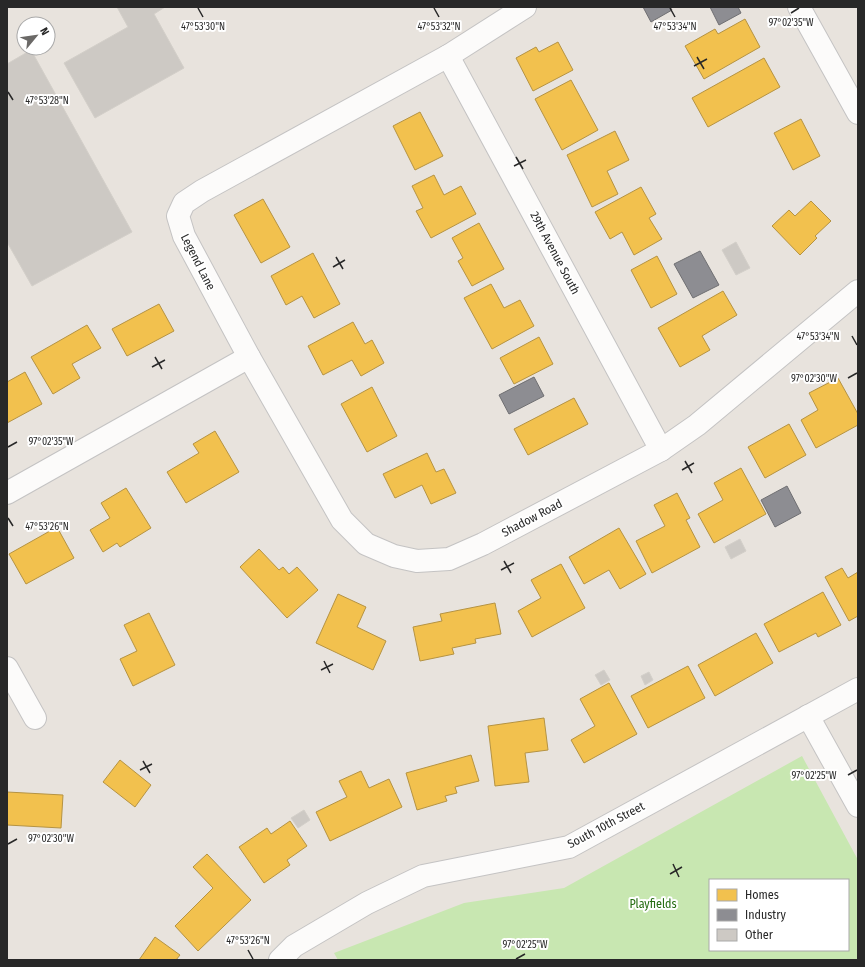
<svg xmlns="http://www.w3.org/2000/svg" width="865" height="967" font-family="'Fira Sans Condensed',sans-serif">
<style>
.green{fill:#c8e7b1;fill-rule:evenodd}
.homes{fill:#f2c14e;stroke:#b59343}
.industry{fill:#8d8d92;stroke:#6f6f72}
.building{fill:#cdc9c4;stroke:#d3cfc9}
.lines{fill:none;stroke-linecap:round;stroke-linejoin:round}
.minor-casing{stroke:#c4c3c3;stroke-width:24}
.minor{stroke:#fcfbfa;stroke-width:22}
.ticks{fill:none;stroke:#282828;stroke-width:1.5}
.labels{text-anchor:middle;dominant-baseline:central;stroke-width:4;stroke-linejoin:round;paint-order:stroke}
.street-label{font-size:12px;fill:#282828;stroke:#fff}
.park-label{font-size:12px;fill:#246c11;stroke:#fff}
.ticks-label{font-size:10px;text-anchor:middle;fill:#282828;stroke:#fff;stroke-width:4;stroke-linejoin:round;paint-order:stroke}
</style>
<rect width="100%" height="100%" fill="#e8e3dd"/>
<path class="green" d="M802 756 858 860V960H338L334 953 464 903 564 888ZM710 880H848V950H710Z"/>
<g class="homes">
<polygon points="745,19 760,47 704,79 685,46 715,29 718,34"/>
<polygon points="558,42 573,70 533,91 516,58 536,47 539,52"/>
<polygon points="764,58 780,87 708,127 692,98"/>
<polygon points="571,80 598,130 562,150 535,99"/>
<polygon points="420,112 443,156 415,170 393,126"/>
<polygon points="801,119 820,156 793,170 774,133"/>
<polygon points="615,131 629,160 607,171 618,194 592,207 567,155"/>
<polygon points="434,175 444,195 461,186 476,214 431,238 416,211 423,208 412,186"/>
<polygon points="641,187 656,214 649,218 662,239 634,255 622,232 610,239 595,212"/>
<polygon points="263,199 290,247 261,263 234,215"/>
<polygon points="811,201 831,221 815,236 817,238 800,255 772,226 789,210 795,216"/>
<polygon points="479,223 504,269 472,286 458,261 463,258 452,238"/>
<polygon points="313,253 340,304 314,318 302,296 286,305 271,276"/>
<polygon points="657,256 677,294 651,308 631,270"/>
<polygon points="491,284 504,308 520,300 534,326 492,349 464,298"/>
<polygon points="723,291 737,315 702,336 710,350 680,367 658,328"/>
<polygon points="159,304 174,331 127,356 112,329"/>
<polygon points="353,322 365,344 372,340 384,363 361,376 352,360 323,375 308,346"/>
<polygon points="87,325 101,348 72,364 80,378 53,394 31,357"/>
<polygon points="539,337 553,364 514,384 500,358"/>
<polygon points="25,372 42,404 7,423 7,382"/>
<polygon points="838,378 858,414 858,425 816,448 801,420 818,410 809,393"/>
<polygon points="372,387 397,436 367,452 341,404"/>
<polygon points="574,398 588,424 528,455 514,429"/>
<polygon points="789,424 806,455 765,478 748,447"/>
<polygon points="215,431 239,472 186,503 167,472 199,453 193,444"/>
<polygon points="427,453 436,472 444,469 456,493 431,504 422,485 395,498 383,474"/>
<polygon points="741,468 766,514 714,543 698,514 723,500 714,483"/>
<polygon points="126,488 151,528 120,547 117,543 103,552 90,530 110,518 101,503"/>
<polygon points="677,493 690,518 686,520 700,547 652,573 636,541 665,526 654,505"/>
<polygon points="57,527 74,558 26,584 9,554"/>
<polygon points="619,528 646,574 620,589 609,570 584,584 569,557"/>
<polygon points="259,549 279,570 283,567 289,574 297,567 318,590 287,618 240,567"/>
<polygon points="561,564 585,608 532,637 518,611 541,598 531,580"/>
<polygon points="842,568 848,578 858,572 858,616 849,621 825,577"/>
<polygon points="823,592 841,625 818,637 816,633 779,652 764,624"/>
<polygon points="338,594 366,607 357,627 386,641 373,670 316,643"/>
<polygon points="495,603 501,634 475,639 476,643 452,648 454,654 420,661 413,627 442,621 440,614"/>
<polygon points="149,613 175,665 133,686 120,659 137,651 124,625"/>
<polygon points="756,633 773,663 715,696 698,665"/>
<polygon points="688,666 705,698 648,728 631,696"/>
<polygon points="609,683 637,734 584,763 571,740 595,726 580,699"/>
<polygon points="544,718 548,750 525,753 529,782 495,786 488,726"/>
<polygon points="471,755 479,781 455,787 457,793 445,796 447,801 417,810 406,773"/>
<polygon points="120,760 151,785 135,807 103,782"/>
<polygon points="361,771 369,788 389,779 402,807 330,841 316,812 347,797 339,781"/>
<polygon points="7,792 63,795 61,828 7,825"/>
<polygon points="290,821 307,846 287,860 290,865 264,883 239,847 267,828 271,834"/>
<polygon points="207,854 251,900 198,951 175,926 213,888 193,867"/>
<polygon points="155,937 180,955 176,960 139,960"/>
</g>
<g class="industry">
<polygon points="643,7 670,7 672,10 651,22"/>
<polygon points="710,7 738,7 741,13 719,25"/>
<polygon points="700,251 719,285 693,298 674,264"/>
<polygon points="534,377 544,396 509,414 499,395"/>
<polygon points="787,486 801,513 775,527 761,500"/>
</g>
<g class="building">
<polygon points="117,7 165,7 154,14 184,68 95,118 64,63 128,27"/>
<polygon points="31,50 132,232 32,286 7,242 7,64"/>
<polygon points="736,242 750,268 736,275 722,250"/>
<polygon points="740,539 746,551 731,559 725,547"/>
<polygon points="604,670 610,680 601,685 595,675"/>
<polygon points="649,672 653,680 645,685 641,676"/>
<polygon points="304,810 310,820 298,828 291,818"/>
</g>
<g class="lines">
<defs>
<g id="minor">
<polyline points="525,7 448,56 202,191 184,203 178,216 184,236 249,357 342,520 366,544 394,556 417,561 449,559 483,544 661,450 697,425 858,291"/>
<polyline points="799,7 858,113"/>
<polyline points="448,56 661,450"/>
<polyline points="7,493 249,357"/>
<polyline points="7,668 35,718"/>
<polyline points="808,716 858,806"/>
<polyline points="280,960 294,946 367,903 423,876 569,847 858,689"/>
</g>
</defs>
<use href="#minor" class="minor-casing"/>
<use href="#minor" class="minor"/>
</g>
<path class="ticks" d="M198 8 203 17M434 8 439 17M670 8 675 17M791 13 799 8M697 57 704 69M694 66 707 59M8 92 13 100M516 157 523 169M514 166 526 160M336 257 343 269M333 267 345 260M852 336 857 345M155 357 162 369M152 367 165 360M848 378 857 373M8 447 17 442M685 461 692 473M682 470 694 463M8 518 13 526M504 561 511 573M501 570 514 563M324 661 330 673M321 670 333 664M143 761 150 773M140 770 152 764M848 775 857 770M8 844 17 839M673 864 679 877M670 874 682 867M248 950 253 959M516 959 525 954"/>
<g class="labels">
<g class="street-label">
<text transform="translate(555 253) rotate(62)">29th Avenue South</text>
<text transform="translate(198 262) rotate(63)">Legend Lane</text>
<text transform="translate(532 518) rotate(-28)">Shadow Road</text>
<text transform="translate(606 825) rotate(-28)">South 10th Street</text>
</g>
<g class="park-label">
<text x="653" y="904">Playfields</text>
</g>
</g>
<g class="ticks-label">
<text x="791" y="26">97°02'35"W</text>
<text x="203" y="30">47°53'30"N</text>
<text x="439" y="30">47°53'32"N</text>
<text x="675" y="30">47°53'34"N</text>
<text x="47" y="104">47°53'28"N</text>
<text x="818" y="340">47°53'34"N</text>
<text x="814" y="382">97°02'30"W</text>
<text x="51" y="445">97°02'35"W</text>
<text x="47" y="530">47°53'26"N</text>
<text x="814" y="779">97°02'25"W</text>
<text x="51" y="842">97°02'30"W</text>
<text x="248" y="944">47°53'26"N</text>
<text x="525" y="948">97°02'25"W</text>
</g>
<rect width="865" height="967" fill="none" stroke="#282828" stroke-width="16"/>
<rect x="709" y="879" width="140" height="72" fill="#ffffff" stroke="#a9a9a9"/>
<rect x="717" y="889" width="20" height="12" fill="#f2c14e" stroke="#a9a9a9"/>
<text x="745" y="899" font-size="12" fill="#282828">Homes</text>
<rect x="717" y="909" width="20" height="12" fill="#8d8d92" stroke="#a9a9a9"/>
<text x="745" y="919" font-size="12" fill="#282828">Industry</text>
<rect x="717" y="929" width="20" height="12" fill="#cdc9c4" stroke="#a9a9a9"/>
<text x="745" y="939" font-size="12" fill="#282828">Other</text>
<g transform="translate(36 36) rotate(61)"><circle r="19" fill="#ffffff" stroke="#a9a9a9"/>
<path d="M0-3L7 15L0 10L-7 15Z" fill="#6b6967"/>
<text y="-6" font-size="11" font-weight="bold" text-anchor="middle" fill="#282828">N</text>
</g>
</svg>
